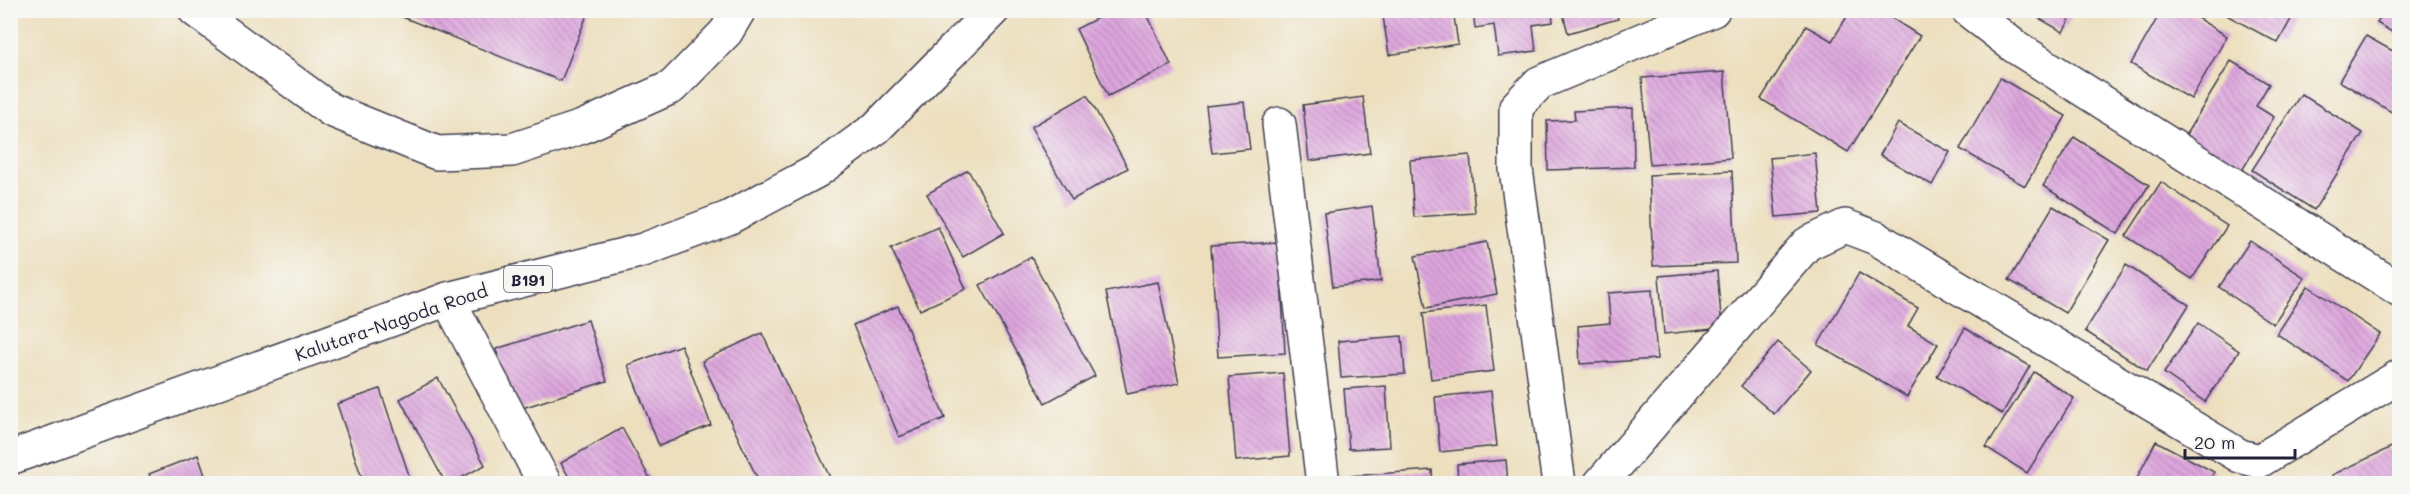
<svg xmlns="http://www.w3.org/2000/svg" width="2410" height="494" font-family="Mali,sans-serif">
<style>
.building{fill:url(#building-back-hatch)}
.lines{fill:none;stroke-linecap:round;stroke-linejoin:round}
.minor-casing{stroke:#403e4f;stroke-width:36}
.major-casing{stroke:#403e4f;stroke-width:36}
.minor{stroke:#fff;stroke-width:33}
.major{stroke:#fff;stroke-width:33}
.labels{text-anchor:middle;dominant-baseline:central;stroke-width:4.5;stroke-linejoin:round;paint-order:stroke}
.shield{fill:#f6f6f2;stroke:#626272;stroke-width:1.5}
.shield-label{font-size:16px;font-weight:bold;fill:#22223b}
.street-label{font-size:18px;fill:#22223b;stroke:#f6f6f2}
</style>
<defs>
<pattern id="building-back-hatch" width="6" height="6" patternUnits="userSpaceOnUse" patternTransform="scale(1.5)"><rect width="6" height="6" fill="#dea6de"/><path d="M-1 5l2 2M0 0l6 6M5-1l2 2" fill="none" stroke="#b487b5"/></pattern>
</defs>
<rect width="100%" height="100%" fill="#f6f6f2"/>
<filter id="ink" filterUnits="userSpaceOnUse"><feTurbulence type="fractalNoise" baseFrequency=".0167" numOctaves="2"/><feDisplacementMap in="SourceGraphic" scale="12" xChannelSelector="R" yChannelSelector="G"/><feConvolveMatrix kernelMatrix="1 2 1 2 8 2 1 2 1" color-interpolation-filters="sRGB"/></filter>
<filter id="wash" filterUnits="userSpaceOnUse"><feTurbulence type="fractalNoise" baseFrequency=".008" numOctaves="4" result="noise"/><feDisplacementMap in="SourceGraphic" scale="24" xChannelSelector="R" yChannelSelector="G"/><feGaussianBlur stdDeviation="1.35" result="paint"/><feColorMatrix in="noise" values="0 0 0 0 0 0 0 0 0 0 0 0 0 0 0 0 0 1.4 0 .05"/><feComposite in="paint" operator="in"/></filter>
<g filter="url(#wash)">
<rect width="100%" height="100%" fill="#eddfbe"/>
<g id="blocks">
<g class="building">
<polygon points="385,10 589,10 561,81"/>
<polygon points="1113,10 1145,10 1171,65 1108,96 1076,29"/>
<polygon points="1382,10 1453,10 1458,44 1389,55"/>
<polygon points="1473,10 1552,10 1553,22 1533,25 1536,51 1498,56 1494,25 1475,28"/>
<polygon points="1562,10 1616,10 1618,19 1568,33"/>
<polygon points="1851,10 1879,10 1920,36 1848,152 1761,99 1806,26 1832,41"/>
<polygon points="2029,10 2075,10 2063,32 2028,12"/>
<polygon points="2162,10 2184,10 2227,36 2191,99 2131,64"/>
<polygon points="2231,10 2296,10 2278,43 2228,16"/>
<polygon points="2385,10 2400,10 2400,37 2377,23"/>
<polygon points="2366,36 2400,55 2400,117 2339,81"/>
<polygon points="2231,61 2269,84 2256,106 2274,117 2240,174 2183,139"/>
<polygon points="1724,72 1731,158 1650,165 1642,78"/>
<polygon points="2000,78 2066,116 2025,186 1960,149"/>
<polygon points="2301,94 2363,133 2314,210 2252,170"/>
<polygon points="1087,95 1128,168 1072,200 1031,127"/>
<polygon points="1363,97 1370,153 1309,161 1303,105"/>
<polygon points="1244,102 1250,149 1212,153 1206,106"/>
<polygon points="1633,108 1634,167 1548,170 1547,121 1575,120 1574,111"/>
<polygon points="1898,123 1950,152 1932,185 1880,155"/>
<polygon points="2074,137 2149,185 2118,234 2043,186"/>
<polygon points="1815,153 1821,213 1776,217 1770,158"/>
<polygon points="1470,155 1475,213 1414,217 1410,160"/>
<polygon points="968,170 1004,233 963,257 927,194"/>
<polygon points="1732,171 1736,263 1653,266 1649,175"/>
<polygon points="2161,182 2227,226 2192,279 2126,236"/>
<polygon points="1372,206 1381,281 1333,287 1324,213"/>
<polygon points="2053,206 2109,240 2065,313 2009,280"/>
<polygon points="938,227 966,289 920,310 891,248"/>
<polygon points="2250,241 2305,278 2273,324 2219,287"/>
<polygon points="1279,242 1285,353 1218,357 1211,246"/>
<polygon points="1487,242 1497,294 1426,308 1415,256"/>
<polygon points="1031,257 1095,376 1045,403 980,285"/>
<polygon points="2126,265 2189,305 2147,371 2085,331"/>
<polygon points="1717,271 1722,328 1664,334 1659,276"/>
<polygon points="1859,273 1918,308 1908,326 1938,344 1907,397 1818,345"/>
<polygon points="1158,282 1179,383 1127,394 1106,292"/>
<polygon points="2308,286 2380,334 2348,381 2277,334"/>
<polygon points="1652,290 1657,359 1580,364 1578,326 1610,323 1608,293"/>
<polygon points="1486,305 1494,371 1431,379 1423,313"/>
<polygon points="898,306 945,418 899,437 853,325"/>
<polygon points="588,320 607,381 516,410 496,349"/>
<polygon points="2198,323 2239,351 2205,402 2164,373"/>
<polygon points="1965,328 2030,366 2002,414 1937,376"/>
<polygon points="762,333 833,484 760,484 702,361"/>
<polygon points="1402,336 1405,374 1341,378 1338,341"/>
<polygon points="1778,342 1811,370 1774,414 1741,386"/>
<polygon points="681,345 711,425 659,446 628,365"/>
<polygon points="2034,372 2074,398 2027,473 1986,447"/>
<polygon points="1283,373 1290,456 1236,461 1229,377"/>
<polygon points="438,378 485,465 450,484 446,484 400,399"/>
<polygon points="1386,386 1390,447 1349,449 1344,389"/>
<polygon points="380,389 412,484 364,484 337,404"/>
<polygon points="1491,391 1497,446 1440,452 1435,397"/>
<polygon points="622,428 653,484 573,484 561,463"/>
<polygon points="2156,441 2214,472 2208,484 2134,484"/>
<polygon points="2398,444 2400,484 2336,484 2332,475"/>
<polygon points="198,455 208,484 153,484 149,474"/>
<polygon points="1506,460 1508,484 1458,484 1457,464"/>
<polygon points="1432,470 1433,484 1349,484 1349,476"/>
</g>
</g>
</g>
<g filter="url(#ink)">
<use href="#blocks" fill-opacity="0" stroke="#403e4f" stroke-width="1.5"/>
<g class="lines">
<defs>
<g id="minor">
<polyline points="195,10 331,110 437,153 512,150 582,127 672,87 726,32 739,10"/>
<polyline points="1968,10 2014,46 2400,290"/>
<polyline points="1279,124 1323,484"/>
<polyline points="448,299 545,484"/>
<polyline points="1559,484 1516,169 1516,107 1539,83 1713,10"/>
<polyline points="1600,484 1807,244 1845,226 1876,238 2240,456 2259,461 2400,376"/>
</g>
<polyline id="major" points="10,458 448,299 643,250 728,218 817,171 876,128 993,10"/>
</defs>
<use href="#minor" class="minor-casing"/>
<use href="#major" class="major-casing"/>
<use href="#minor" class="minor"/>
<use href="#major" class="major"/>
</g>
</g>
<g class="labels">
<rect class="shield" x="504" y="266" width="48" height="26" rx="4.5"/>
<g class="shield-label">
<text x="528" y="279">B191</text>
</g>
<g class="street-label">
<text transform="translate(391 322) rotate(-19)">Kalutara-Nagoda Road</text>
</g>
</g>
<rect width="2410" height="494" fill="none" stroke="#f6f6f2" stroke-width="36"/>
<path d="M2185 449v9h110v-9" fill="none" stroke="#22223b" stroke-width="3"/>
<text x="2194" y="449" font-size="18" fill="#22223b" stroke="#f6f6f2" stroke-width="4.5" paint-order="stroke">20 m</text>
</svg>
